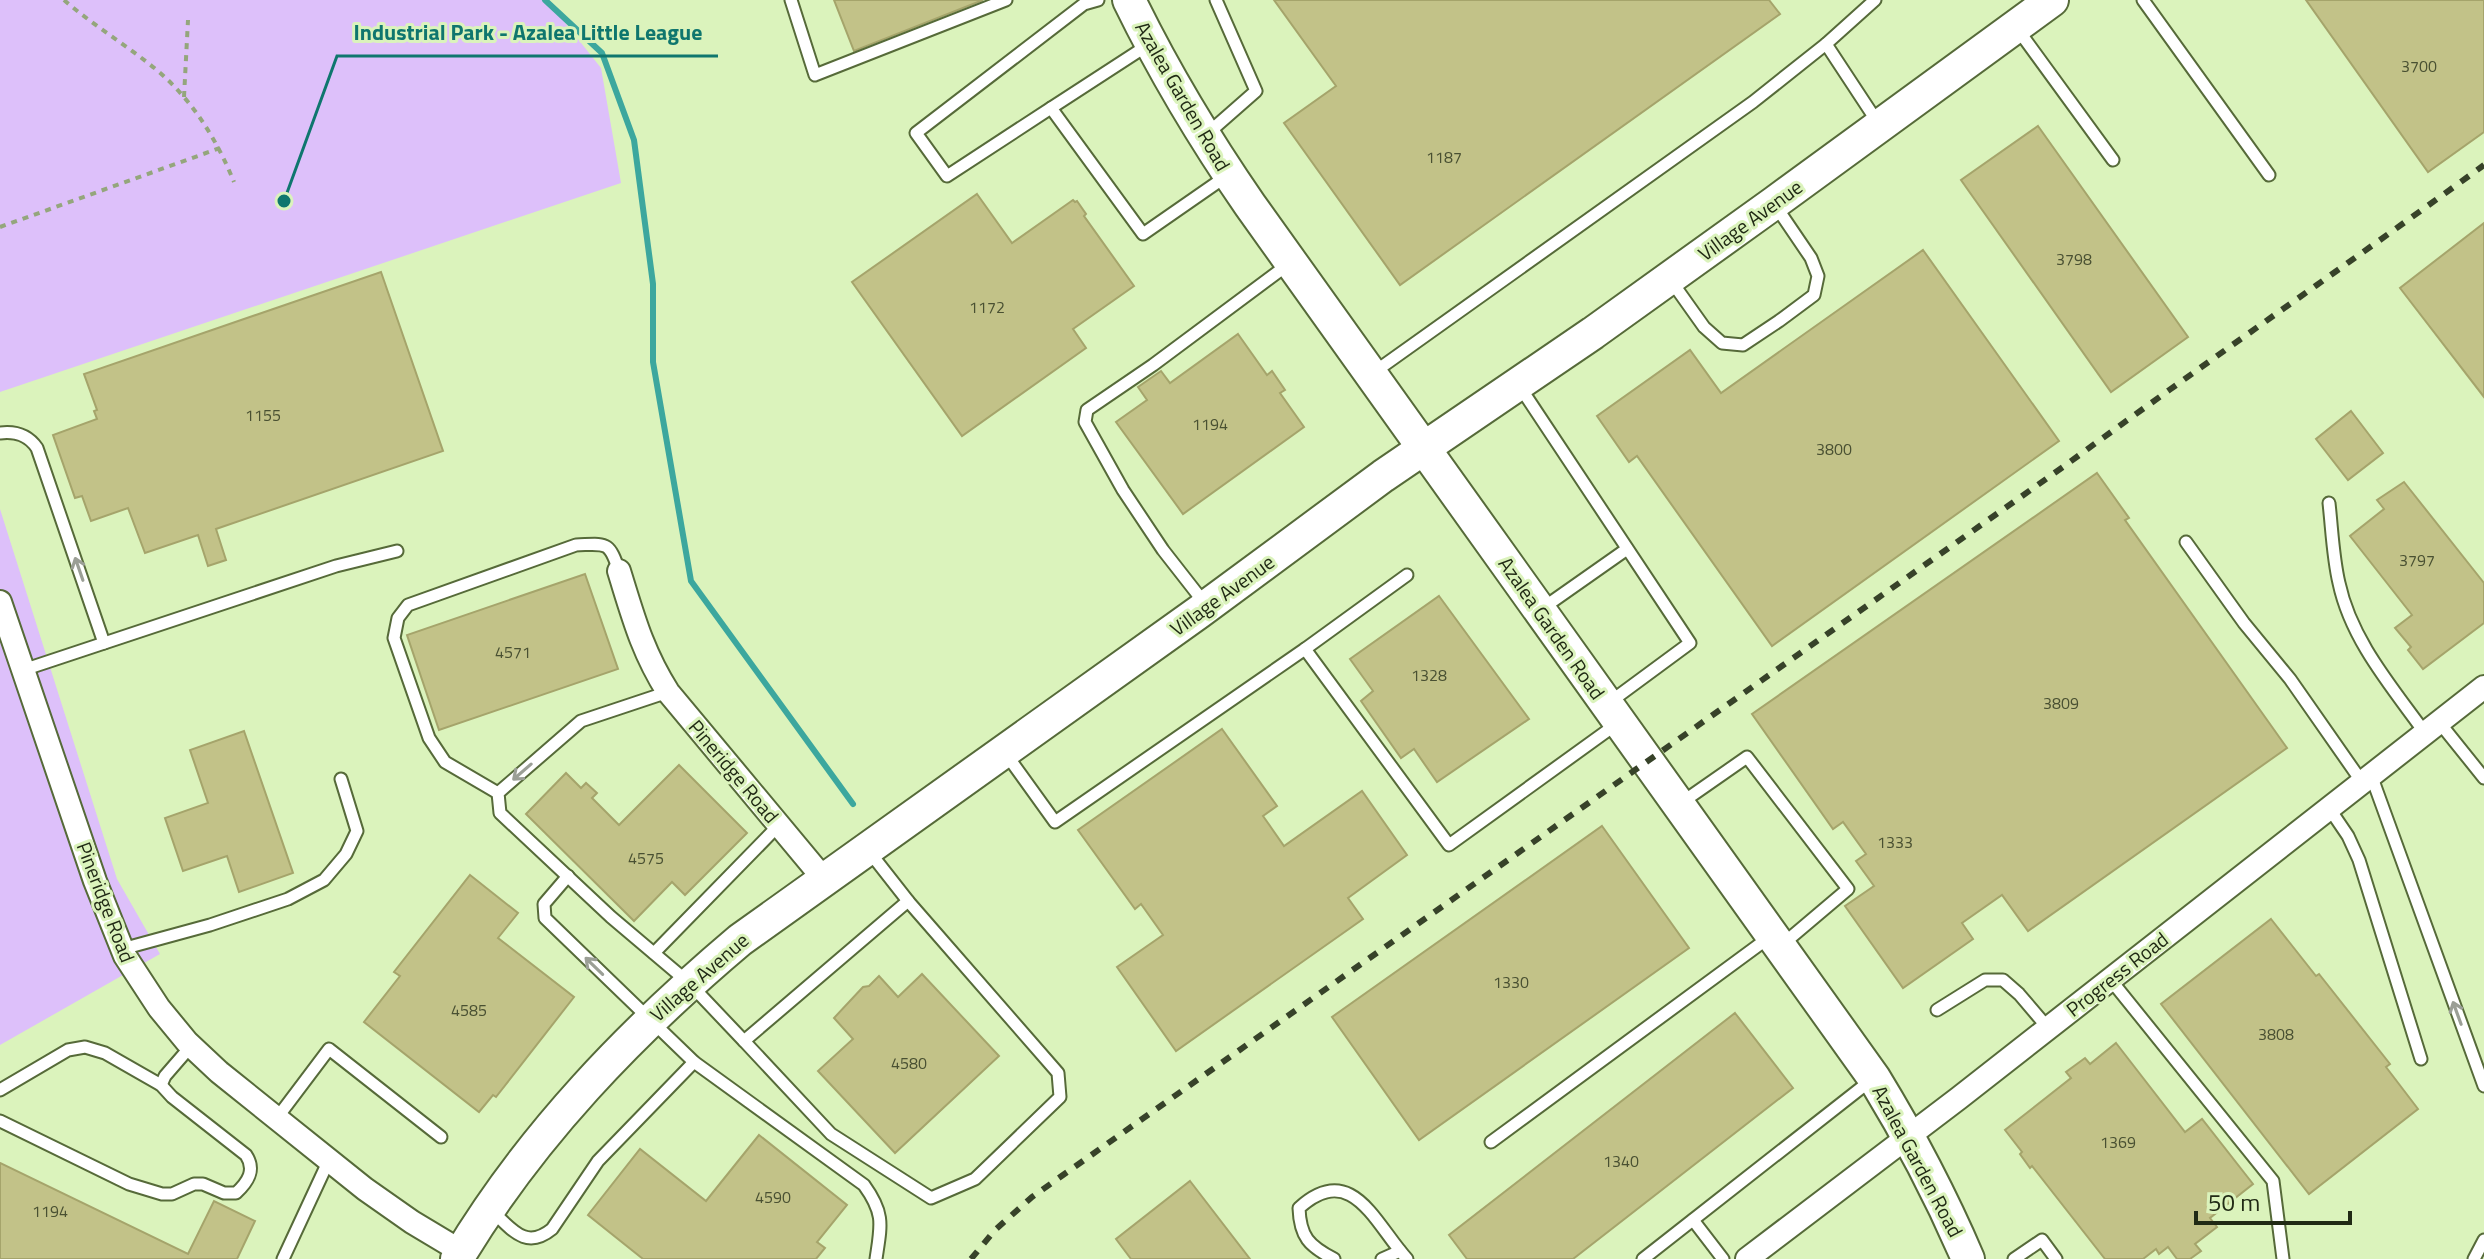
<svg xmlns="http://www.w3.org/2000/svg" width="2484" height="1259" font-family="'Titillium Web',sans-serif">
<style>
.green{fill:#ddc0fa}
.lines{fill:none;stroke-linecap:round;stroke-linejoin:round}
.stream{stroke:#3ca79e;stroke-width:6}
.building{fill:#c2c288;stroke:#a5a46b;stroke-width:2}
.lane-casing{stroke:#566a39;stroke-width:15}
.street-casing{stroke:#566a39;stroke-width:26}
.secondary-casing{stroke:#566a39;stroke-width:36}
.path{stroke:#94a67c;stroke-width:4;stroke-dasharray:6 6;stroke-linecap:butt}
.lane{stroke:#fff;stroke-width:11}
.street{stroke:#fff;stroke-width:22}
.secondary{stroke:#fff;stroke-width:32}
.rail{stroke:#374229;stroke-width:6;stroke-dasharray:10 10;stroke-linecap:butt}
.oneway{stroke:#9b9f96}
.labels{text-anchor:middle;dominant-baseline:central;stroke-width:6;stroke-linejoin:round;paint-order:stroke}
.number-label{font-size:16px;fill:#495032}
.street-label{font-size:20px;fill:#212a15;stroke:#dbf3bc}
.leader{fill:none;stroke:#0f766e;stroke-width:3}
.callout-dot{fill:#0f766e;stroke:#dbf3bc;stroke-width:3}
.callout-label{font-size:22px;text-anchor:middle;font-weight:bold;fill:#0f766e;stroke:#dbf3bc;stroke-width:6;stroke-linejoin:round;paint-order:stroke}
</style>
<rect width="100%" height="100%" fill="#dbf3bc"/>
<g class="green">
<polygon points="0,0 547,0 601,68 621,183 0,392"/>
<polygon points="0,509 117,879 160,954 0,1045"/>
</g>
<g class="lines">
<polyline class="stream" points="545,0 602,53 634,140 653,284 653,362 691,581 853,804"/>
</g>
<g class="building">
<polygon points="834,0 983,0 854,51"/>
<polygon points="1274,0 1769,0 1780,14 1400,285 1284,123 1336,86"/>
<polygon points="2306,0 2484,0 2484,132 2428,172"/>
<polygon points="2038,126 2188,337 2111,392 1961,180"/>
<polygon points="977,194 1012,243 1073,200 1075,202 1077,201 1086,214 1084,216 1134,286 1073,329 1086,348 962,436 852,282"/>
<polygon points="2484,223 2484,397 2400,288"/>
<polygon points="1923,250 2059,441 1772,646 1637,456 1629,462 1597,416 1690,350 1721,393"/>
<polygon points="381,272 443,451 216,529 226,560 208,566 198,535 145,553 128,508 91,521 82,496 75,498 53,435 97,419 94,411 97,410 84,374"/>
<polygon points="1238,334 1267,375 1272,371 1285,390 1280,393 1304,427 1183,514 1116,422 1147,400 1138,387 1161,371 1170,383"/>
<polygon points="2351,411 2383,453 2348,480 2316,439"/>
<polygon points="2097,473 2129,518 2125,520 2287,748 2028,931 2002,895 1962,923 1973,939 1903,988 1845,906 1874,886 1856,861 1866,854 1843,822 1833,829 1752,714"/>
<polygon points="2404,482 2484,583 2484,623 2423,669 2408,650 2411,647 2395,628 2412,615 2350,536 2384,509 2377,500"/>
<polygon points="585,574 618,669 439,730 407,635"/>
<polygon points="1439,596 1529,719 1437,782 1414,749 1401,758 1361,701 1373,691 1350,659"/>
<polygon points="1222,729 1277,806 1263,816 1284,846 1362,791 1407,855 1348,898 1363,919 1176,1051 1117,967 1163,935 1141,904 1135,909 1078,830"/>
<polygon points="244,731 293,873 239,892 227,856 183,871 165,818 208,803 190,750"/>
<polygon points="679,765 747,833 685,895 672,882 634,921 526,814 566,773 581,788 586,783 597,793 592,798 619,825"/>
<polygon points="1602,826 1689,948 1419,1140 1332,1017"/>
<polygon points="470,875 518,913 498,938 574,997 496,1097 493,1095 479,1112 364,1022 400,976 394,972"/>
<polygon points="2271,919 2316,976 2319,974 2390,1064 2386,1067 2418,1109 2309,1194 2161,1004"/>
<polygon points="922,974 999,1056 895,1153 818,1071 853,1039 834,1018 863,987 869,986 879,976 898,997"/>
<polygon points="1735,1013 1793,1088 1573,1259 1467,1259 1449,1235"/>
<polygon points="2116,1043 2185,1132 2202,1119 2253,1184 2210,1218 2217,1227 2195,1244 2201,1251 2190,1259 2177,1259 2168,1247 2159,1254 2156,1249 2143,1259 2105,1259 2032,1166 2030,1168 2020,1154 2022,1152 2005,1130 2071,1078 2066,1072 2085,1058 2090,1064"/>
<polygon points="759,1135 847,1205 817,1242 825,1248 816,1259 643,1259 588,1215 640,1149 706,1201"/>
<polygon points="0,1163 188,1254 214,1201 255,1221 237,1259 0,1259"/>
<polygon points="1190,1181 1250,1259 1131,1259 1116,1239"/>
</g>
<g class="lines">
<defs>
<g id="lane">
<polyline points="791,0 815,75 1006,0"/>
<polyline points="1875,0 1826,44 1878,123"/>
<polyline points="2143,0 2269,175"/>
<polyline points="2016,27 2113,160"/>
<polyline points="1148,45 1051,108 1143,234 1228,175"/>
<polyline points="1051,108 947,176 916,133 1084,4 1098,0"/>
<polyline points="1207,134 1256,91 1216,0"/>
<polyline points="1672,282 1704,327 1722,343 1743,345 1779,321 1814,295 1818,276 1811,258 1775,205"/>
<polyline points="1373,373 1753,102 1826,44"/>
<polyline points="1520,387 1690,643 1610,702"/>
<path d="M0 433C16 431 28 435 37 448L104 643"/>
<path d="M2329 503C2332 530 2333 558 2339 583 2351 640 2392 687 2425 733"/>
<polyline points="2186,542 2244,623 2290,679 2362,782"/>
<polyline points="1206,605 1163,550 1123,490 1085,422 1087,410 1153,365 1290,263"/>
<polyline points="1543,608 1627,549"/>
<polyline points="1305,649 1407,575"/>
<polyline points="23,670 336,566 397,551"/>
<polyline points="668,692 581,721 498,793 500,813 611,917 689,983 744,1041 908,901 868,850"/>
<polyline points="2439,722 2484,778"/>
<polyline points="1006,754 1055,822 1305,649 1449,845 1618,723"/>
<polyline points="2371,775 2484,1086"/>
<path d="M498 793 445 762 429 738 394 638 398 618 408 605 576 545C606 544 609 540 619 571"/>
<polyline points="1681,803 1747,757 1848,889 1783,944"/>
<polyline points="2329,808 2348,836 2359,860 2421,1059"/>
<path d="M568 876 544 904 545 918 694 1062 864 1185C885 1214 881 1225 876 1259"/>
<polyline points="122,949 210,925 288,899 324,880 346,854 357,831 341,779"/>
<polyline points="654,953 779,825"/>
<polyline points="2110,979 2273,1181 2283,1259"/>
<polyline points="1937,1010 1985,980 2003,980 2019,994 2048,1028"/>
<polyline points="744,1041 831,1134 931,1198 975,1179 1060,1097 1058,1073 908,901"/>
<polyline points="161,1085 165,1076 191,1046"/>
<path d="M0 1090 68 1050 85 1047 105 1053 161 1085 172 1097 246 1155C256 1170 248 1182 236 1193H224L203 1184H194L172 1194H162L129 1184 0 1121"/>
<polyline points="277,1118 329,1049 441,1137"/>
<polyline points="1491,1142 1771,936"/>
<path d="M490 1209C511 1228 525 1251 552 1229L598 1161 694 1062"/>
<polyline points="1693,1220 1723,1259"/>
<polyline points="283,1259 329,1160"/>
<path d="M1334 1259C1309 1246 1300 1237 1299 1208 1352 1160 1375 1224 1407 1259"/>
<polyline points="1382,1259 1400,1251"/>
<polyline points="1643,1259 1870,1081"/>
<polyline points="2014,1259 2042,1240 2056,1259"/>
<polyline points="2474,1259 2484,1240"/>
</g>
<g id="street">
<path d="M619 571C633 616 642 651 668 692L823 878"/>
<polyline points="0,602 95,881 125,956 159,1008 187,1042 219,1072 365,1189 412,1222 462,1252"/>
<polyline points="1747,1259 1959,1098 2484,687"/>
</g>
<g id="secondary">
<path d="M1129 0C1165 74 1203 137 1250 205L1874 1078C1910 1137 1941 1196 1968 1259"/>
<path d="M457 1259C531 1135 631 1032 740 940L1199 612 1383 476 1593 333 1774 203 2052 0"/>
</g>
</defs>
<use href="#lane" class="lane-casing"/>
<use href="#street" class="street-casing"/>
<use href="#secondary" class="secondary-casing"/>
<g class="path">
<path d="M64 0C94 26 128 46 158 71 193 101 217 140 234 182"/>
<polyline points="184,97 188,20"/>
<polyline points="0,227 220,148"/>
</g>
<use href="#lane" class="lane"/>
<use href="#street" class="street"/>
<use href="#secondary" class="secondary"/>
<path class="rail" d="M971 1259 995 1230 1032 1197 2063 467C2202 365 2344 267 2484 165"/>
</g>
<defs><path id="oneway-shaft" d="M-6 0H5M1.5-3L5.5 0L1.5 3" fill="none" stroke-width="1.6" stroke-linecap="round" stroke-linejoin="round" transform="scale(2)"/></defs>
<g class="oneway">
<use href="#oneway-shaft" transform="translate(79 569) rotate(-109)"/>
<use href="#oneway-shaft" transform="translate(522 772) rotate(139)"/>
<use href="#oneway-shaft" transform="translate(594 966) rotate(-136)"/>
<use href="#oneway-shaft" transform="translate(2457 1013) rotate(-110)"/>
</g>
<g class="labels">
<g class="number-label">
<text x="2419" y="66">3700</text>
<text x="1444" y="157">1187</text>
<text x="2074" y="259">3798</text>
<text x="987" y="307">1172</text>
<text x="263" y="415">1155</text>
<text x="1210" y="424">1194</text>
<text x="1834" y="449">3800</text>
<text x="2417" y="560">3797</text>
<text x="513" y="652">4571</text>
<text x="1429" y="675">1328</text>
<text x="2061" y="703">3809</text>
<text x="1895" y="842">1333</text>
<text x="646" y="858">4575</text>
<text x="1511" y="982">1330</text>
<text x="469" y="1010">4585</text>
<text x="2276" y="1034">3808</text>
<text x="909" y="1063">4580</text>
<text x="2118" y="1142">1369</text>
<text x="1621" y="1161">1340</text>
<text x="773" y="1197">4590</text>
<text x="50" y="1211">1194</text>
</g>
<g class="street-label">
<text transform="translate(1183 96) rotate(60)">Azalea Garden Road</text>
<text transform="translate(1750 220) rotate(-36)">Village Avenue</text>
<text transform="translate(1222 595) rotate(-36)">Village Avenue</text>
<text transform="translate(1552 628) rotate(55)">Azalea Garden Road</text>
<text transform="translate(734 771) rotate(50)">Pineridge Road</text>
<text transform="translate(106 902) rotate(69)">Pineridge Road</text>
<text transform="translate(2117 974) rotate(-38)">Progress Road</text>
<text transform="translate(699 977) rotate(-41)">Village Avenue</text>
<text transform="translate(1918 1161) rotate(62)">Azalea Garden Road</text>
</g>
</g>
<path class="leader" d="M284 201L337 56H718"/>
<circle class="callout-dot" cx="284" cy="201" r="8"/>
<g class="callout-label">
<text x="528" y="40">Industrial Park - Azalea Little League</text>
</g>
<path d="M2196 1211v12h154v-12" fill="none" stroke="#212a15" stroke-width="4"/>
<text x="2208" y="1211" font-size="24" fill="#212a15" stroke="#dbf3bc" stroke-width="6" paint-order="stroke">50 m</text>
</svg>
